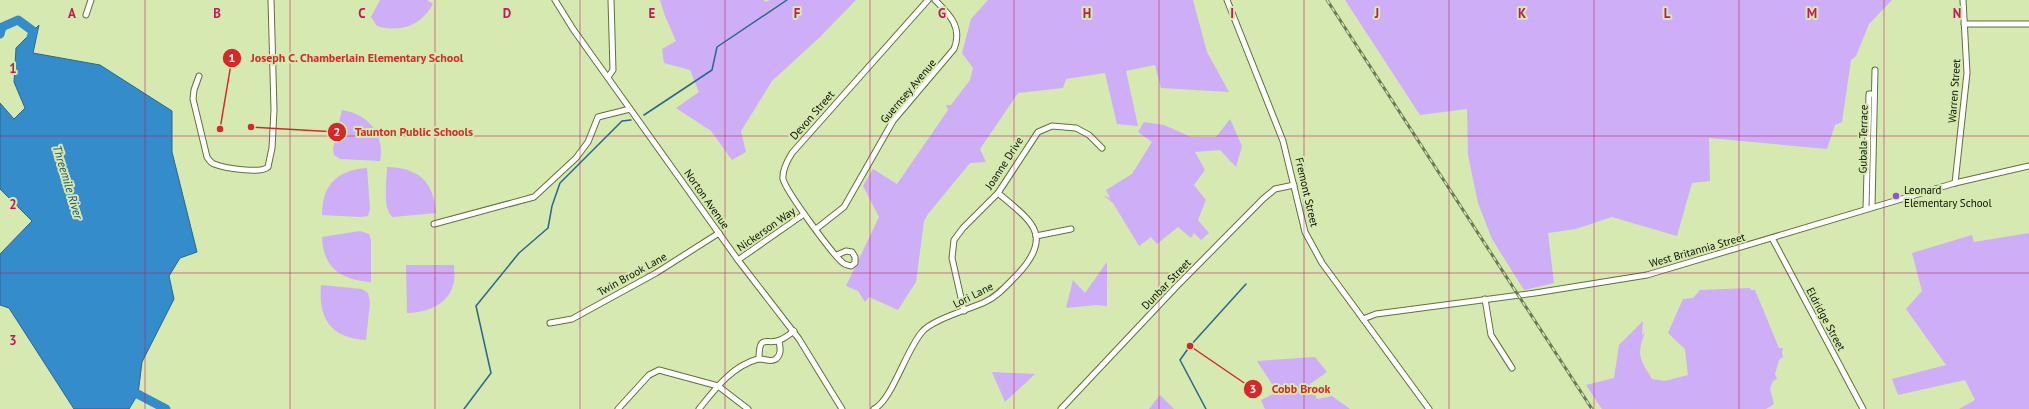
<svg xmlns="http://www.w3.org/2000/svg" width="2029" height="409" font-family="'PT Sans',sans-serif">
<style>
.green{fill:#ceaef7}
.water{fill:#358ccb;stroke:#28678e}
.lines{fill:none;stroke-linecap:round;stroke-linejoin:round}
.stream{stroke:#28678e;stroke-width:1.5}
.river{stroke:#358ccb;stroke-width:9}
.minor-casing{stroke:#60713d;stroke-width:7}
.minor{stroke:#fff;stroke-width:5}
.rail-casing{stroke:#6c7956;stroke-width:3}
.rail{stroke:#d5e9b1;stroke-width:1.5;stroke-dasharray:4.5;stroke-linecap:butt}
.grid{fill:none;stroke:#c2185b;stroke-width:1;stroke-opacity:0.55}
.poi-dot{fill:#8f55cc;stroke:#d5e9b1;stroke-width:1.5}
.labels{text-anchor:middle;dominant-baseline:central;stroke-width:4;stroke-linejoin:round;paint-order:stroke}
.street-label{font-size:11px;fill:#0b1101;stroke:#d5e9b1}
.poi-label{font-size:11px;fill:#0b1101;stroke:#d5e9b1;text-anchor:start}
.water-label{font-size:12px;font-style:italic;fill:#245072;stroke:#d5e9b1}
.grid-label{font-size:13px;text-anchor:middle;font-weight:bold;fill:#c2185b;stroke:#d5e9b1;stroke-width:4;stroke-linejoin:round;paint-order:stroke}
.leader{fill:none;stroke:#d62828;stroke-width:1.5}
.callout-dot{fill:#d62828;stroke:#d5e9b1;stroke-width:1.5}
.mark-label{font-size:12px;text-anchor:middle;font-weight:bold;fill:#fff}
.callout-label{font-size:12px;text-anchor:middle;font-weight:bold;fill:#d62828;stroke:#d5e9b1;stroke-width:4;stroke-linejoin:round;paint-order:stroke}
</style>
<rect width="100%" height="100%" fill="#d5e9b1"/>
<g class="green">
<path d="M380 0H427L433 4C421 26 400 33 377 26L371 17Z"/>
<polygon points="660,0 764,0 765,2 770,0 856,0 820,37 772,81 741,131 746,152 732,160 711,131 676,108 699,92 690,70 664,63 662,49 676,41 665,16"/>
<polygon points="988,0 1193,0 1207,52 1229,92 1161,88 1155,65 1126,71 1138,126 1117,124 1105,73 1066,79 1063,88 1018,93 980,149 986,162 970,163 928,214 924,221 916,282 898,310 869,297 865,302 858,291 846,286 879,217 863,186 873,169 897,184 948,110 946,105 951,105 970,80 973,68 962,53 971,19"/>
<polygon points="1345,0 1892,0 1869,24 1856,56 1851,60 1842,122 1835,125 1827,149 1709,138 1710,181 1692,183 1677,236 1612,217 1576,229 1548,233 1554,283 1524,290 1492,239 1478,203 1468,155 1467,109 1420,115"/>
<path d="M342 110C368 114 385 134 380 161L340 159 334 155 333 149Z"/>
<polygon points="1230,119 1242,146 1236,167 1220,150 1195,152 1205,170 1194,185 1206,200 1198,220 1209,233 1201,240 1194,233 1191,238 1178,227 1157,244 1151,237 1139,246 1113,203 1103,195 1110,198 1106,190 1132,174 1152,142 1138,132 1144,122 1164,125 1191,137 1216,137"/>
<path d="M387 167C418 168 434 181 436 213L393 217C382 210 387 180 387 167Z"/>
<path d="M367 168 370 209 368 216 360 217 322 215C322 185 337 170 367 168Z"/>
<path d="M360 231 369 234 371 240V282C341 280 323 268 322 237Z"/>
<polygon points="2029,233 2029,409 1959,409 1975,400 1965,380 1898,395 1892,379 1946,365 1906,309 1922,291 1912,253 1972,235 1974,242"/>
<polygon points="1107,262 1107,306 1096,305 1066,308 1073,280 1085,293"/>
<path d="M406 265H454C454 271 455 276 454 281 451 304 426 313 407 313Z"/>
<path d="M321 285 362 289 368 293 370 302 366 340C331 338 318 319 321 285Z"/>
<path d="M1750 288 1751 290H1755L1779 348H1783L1782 353 1783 357 1779 360 1775 374 1777 379 1773 381 1770 389 1774 404 1766 409H1602L1586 385 1614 378 1619 345 1643 321 1642 335 1645 332C1636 356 1640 359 1652 379L1665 381 1688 375 1685 349 1668 333 1683 299 1693 298 1700 290Z"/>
<polygon points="1315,357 1327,372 1310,384 1317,399 1332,396 1350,409 1265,409 1261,400 1277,392 1257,361"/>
<polygon points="992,372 1035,374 1005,402"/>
<polygon points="1160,395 1174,409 1149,409"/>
</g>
<polygon class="water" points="39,25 33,53 100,65 172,111 172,152 197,252 180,258 169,276 174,299 142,362 138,394 129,409 74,409 9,308 0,305 0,254 32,221 0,189 0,103 14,119 25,108 14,82 16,48"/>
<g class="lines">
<g class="stream">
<polyline points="644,115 712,70 717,47 787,0"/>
<polyline points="464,409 491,373 476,306 519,253 548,228 552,206 560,183 622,121 631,120"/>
<polyline points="1206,409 1180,360 1190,346 1246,284"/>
</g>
<g class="river">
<polyline points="0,34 2,27 18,20 33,31 30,41"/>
<polyline points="128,389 166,409"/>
</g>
<defs>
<g id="minor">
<polyline points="555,0 573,29 738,260 799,339 842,409"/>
<polyline points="1227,0 1283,141 1305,232 1322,263 1429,409"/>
<polyline points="86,15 91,0"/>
<polyline points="1964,24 2029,24"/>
<path d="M199 76 194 90 193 99 207 157C209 160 211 163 214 164 224 168 261 174 268 167L272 148 274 110 271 0"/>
<polyline points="608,77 613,70 611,0"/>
<polyline points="1955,183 1967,73 1963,0"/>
<polyline points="1872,207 1875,70"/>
<polyline points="1866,209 1869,94 1874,94"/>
<polyline points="434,224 534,197 576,158 588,142 598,117 630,109"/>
<path d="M816 229 844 207 893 121 954 49C963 27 949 14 935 0"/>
<polyline points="1036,236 1071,229"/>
<polyline points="1772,238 1863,409"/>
<path d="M837 255 846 251 852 252 855 257V263L851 266C848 265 845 265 843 263 832 254 786 191 783 179 782 170 787 161 792 153L928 0"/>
<polyline points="738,260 804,214"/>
<polyline points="1485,299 1491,335 1512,368"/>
<polyline points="964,311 952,258 954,240 963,228 998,193 1038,132 1052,126 1076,128 1089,135 1102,148"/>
<polyline points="1363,319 1376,314 1535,293 1647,275 1955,183 2029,166"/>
<polyline points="550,323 572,319 656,273 719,233"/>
<path d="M759 359C759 332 767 346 780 340 785 338 790 334 794 331"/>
<polyline points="618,409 649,375 659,370 718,386 748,409"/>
<path d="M699 409C715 389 732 366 758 359 764 358 770 363 776 359 782 354 780 347 779 341"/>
<path d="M874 409C892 400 906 350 922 332 931 320 970 309 985 302 998 296 1007 285 1017 275 1055 235 1031 221 998 193"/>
<polyline points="1061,409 1175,288 1263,199 1275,189 1294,185"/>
</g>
</defs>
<use href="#minor" class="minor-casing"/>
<use href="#minor" class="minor"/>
<defs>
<polyline id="rail" points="1327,0 1592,409"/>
</defs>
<use href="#rail" class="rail-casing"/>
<use href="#rail" class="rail"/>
</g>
<path class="grid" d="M145 0V409M290 0V409M435 0V409M580 0V409M725 0V409M870 0V409M1014 0V409M1159 0V409M1304 0V409M1449 0V409M1594 0V409M1739 0V409M1884 0V409M0 136H2029M0 273H2029"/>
<circle class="poi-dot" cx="1896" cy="196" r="4"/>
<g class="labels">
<g class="street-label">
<text transform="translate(908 91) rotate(-50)">Guernsey Avenue</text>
<text transform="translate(1954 91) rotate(-86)">Warren Street</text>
<text transform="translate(812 115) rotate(-49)">Devon Street</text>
<text transform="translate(1863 139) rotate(-89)">Gubala Terrace</text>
<text transform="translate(1004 163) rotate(-57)">Joanne Drive</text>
<text transform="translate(1307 192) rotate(77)">Fremont Street</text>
<text transform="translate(707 199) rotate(55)">Norton Avenue</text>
<text transform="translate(766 229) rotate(-35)">Nickerson Way</text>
<text transform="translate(1697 250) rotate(-16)">West Britannia Street</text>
<text transform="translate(632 274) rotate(-29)">Twin Brook Lane</text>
<text transform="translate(1166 284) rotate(-46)">Dunbar Street</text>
<text transform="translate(973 295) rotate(-27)">Lori Lane</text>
<text transform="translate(1826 319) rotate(62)">Eldridge Street</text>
</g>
<g class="poi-label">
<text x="1904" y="190">Leonard<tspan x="1904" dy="13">Elementary School</tspan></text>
</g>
<g class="water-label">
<text transform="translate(68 182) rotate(73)">Threemile River</text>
</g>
</g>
<g class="grid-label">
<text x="72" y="18">A</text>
<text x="217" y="18">B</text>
<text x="362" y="18">C</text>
<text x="507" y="18">D</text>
<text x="652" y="18">E</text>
<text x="797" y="18">F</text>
<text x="942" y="18">G</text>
<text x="1087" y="18">H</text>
<text x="1232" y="18">I</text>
<text x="1377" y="18">J</text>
<text x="1522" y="18">K</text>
<text x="1667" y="18">L</text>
<text x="1812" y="18">M</text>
<text x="1957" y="18">N</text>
<text x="13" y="73">1</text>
<text x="13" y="209">2</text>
<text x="13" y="345">3</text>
</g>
<path class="leader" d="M220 129L232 58M251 127L337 132M1190 346L1253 389"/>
<g class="callout-dot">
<circle cx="220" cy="129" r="4"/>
<circle cx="251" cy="127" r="4"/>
<circle cx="1190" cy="346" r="4"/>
<circle cx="232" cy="58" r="10"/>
<circle cx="337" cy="132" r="10"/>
<circle cx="1253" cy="389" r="10"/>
</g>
<g class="mark-label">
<text x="232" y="62">1</text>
<text x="337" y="136">2</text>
<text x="1253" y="393">3</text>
</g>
<g class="callout-label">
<text x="357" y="62">Joseph C. Chamberlain Elementary School</text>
<text x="414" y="136">Taunton Public Schools</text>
<text x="1301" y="393">Cobb Brook</text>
</g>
</svg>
